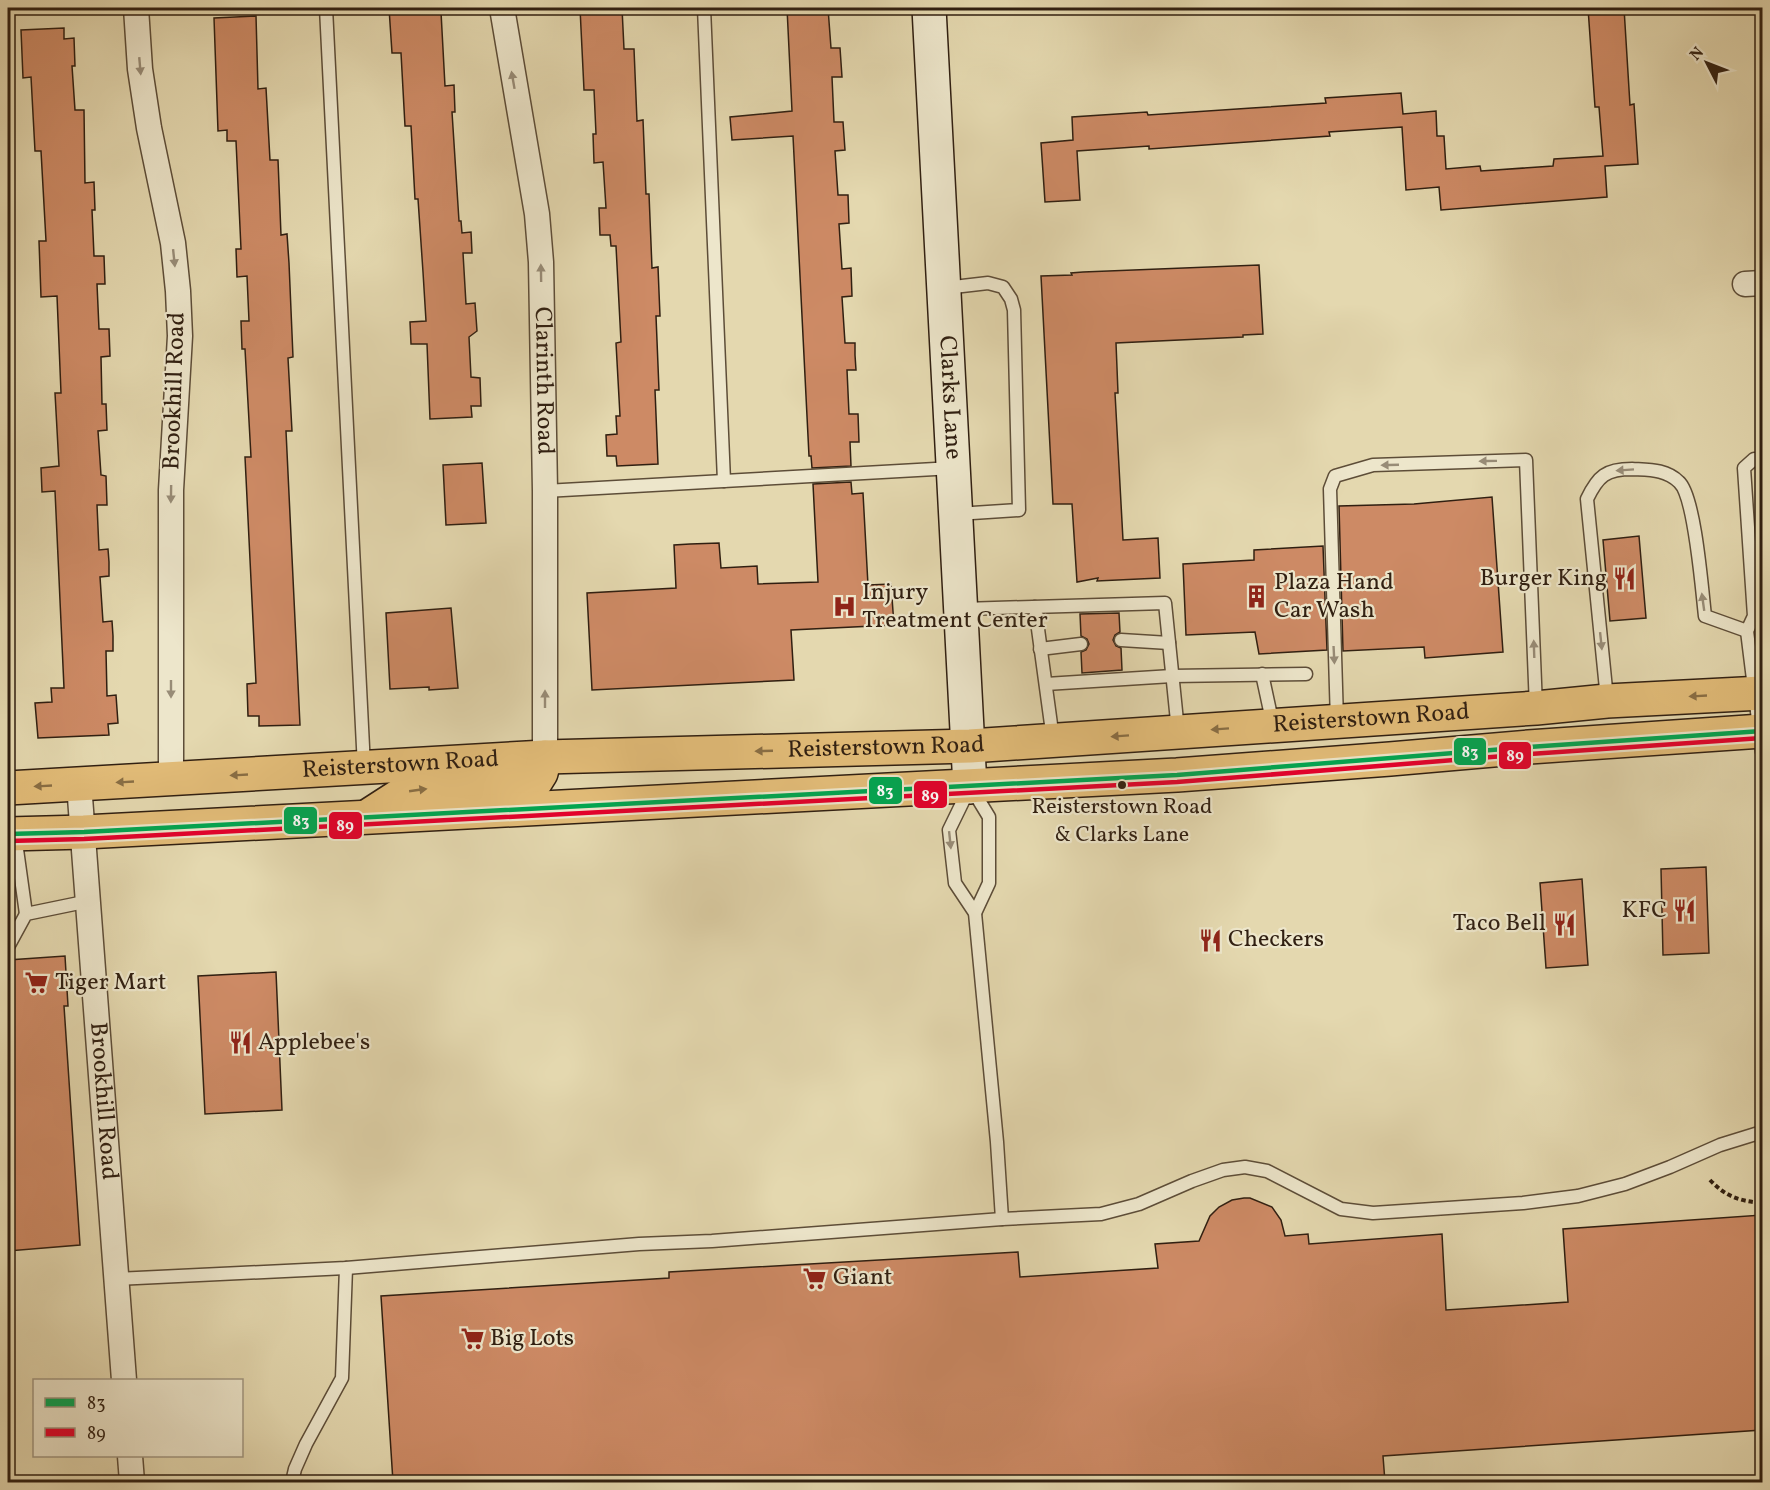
<svg xmlns="http://www.w3.org/2000/svg" width="1770" height="1490" font-family="Vollkorn,serif">
<style>
.building{fill:#cd8a65;stroke:#301f11;stroke-width:1.5}
.lines{fill:none;stroke-linecap:round;stroke-linejoin:round}
.lane-casing{stroke:#5d4d38;stroke-width:15}
.street-casing{stroke:#5d4d38;stroke-width:27}
.secondary-casing{stroke:#301f11;stroke-width:36}
.primary-casing{stroke:#301f11;stroke-width:36}
.path{stroke:#301f11;stroke-width:4;stroke-dasharray:4.5 3;stroke-linecap:butt}
.lane{stroke:#ede6cb;stroke-width:12}
.street{stroke:#ede6cb;stroke-width:24}
.secondary{stroke:#ede6cb;stroke-width:33}
.primary{stroke:#e2bc78;stroke-width:33}
.bus-1-casing{stroke:#ede6cb;stroke-width:9}
.bus-2-casing{stroke:#ede6cb;stroke-width:9}
.bus-1{stroke:#00a651;stroke-width:4.5}
.bus-2{stroke:#e4002b;stroke-width:4.5}
.oneway{fill:#988c77}
.oneway2{fill:#896e44}
.bus-dot{fill:#301f11;stroke:#ede6cb;stroke-width:2}
.labels{text-anchor:middle;dominant-baseline:central;stroke-width:4.5;stroke-linejoin:round;paint-order:stroke}
.bus-label{font-size:22px;fill:#301f11;stroke:#ede6cb}
.street-label{font-size:24px;fill:#301f11;stroke:#ede6cb}
.poi-label{font-size:24px;fill:#301f11;stroke:#ede6cb;text-anchor:start}
.line-badge{stroke:#ede6cb;stroke-width:2}
.badge-label{font-size:16px;text-anchor:middle;font-weight:bold;fill:#fff}
</style>
<rect width="100%" height="100%" fill="#e4d8af"/>
<filter id="stains"><feTurbulence type="fractalNoise" baseFrequency=".00333" numOctaves="4"/><feColorMatrix values="0 0 0 0 .2 0 0 0 0 .09 0 0 0 0 .02 0 0 0 .5 -.17"/></filter>
<radialGradient id="worn" r=".72"><stop offset=".6" stop-color="#630" stop-opacity="0"/><stop offset="1" stop-color="#630" stop-opacity=".3"/></radialGradient>
<g class="building">
<polygon points="389,8 431,8 431,12 441,12 445,86 454,85 455,112 452,112 459,221 461,221 462,233 471,232 472,253 463,253 466,304 475,303 477,331 469,337 471,377 480,378 481,406 471,406 472,417 430,419 427,344 411,344 410,322 426,321 423,272 418,199 415,199 411,126 405,126 401,53 392,53"/>
<polygon points="580,8 622,8 624,49 634,49 637,121 643,120 646,194 649,194 652,268 658,267 659,292 660,316 656,316 659,390 655,390 658,464 617,466 616,456 607,456 606,435 617,434 616,416 620,416 616,343 621,342 616,246 611,246 610,235 600,235 599,208 606,208 603,162 594,163 593,134 596,134 594,90 584,90"/>
<polygon points="787,8 828,8 831,48 840,48 842,77 832,77 834,122 843,122 845,150 835,151 838,195 848,195 849,223 839,224 842,269 851,268 852,296 842,297 845,343 855,343 855,355 856,370 847,370 849,414 858,414 859,442 850,442 851,466 812,468 811,456 809,456 793,136 732,140 730,117 792,111"/>
<polygon points="1588,8 1624,8 1630,105 1634,104 1638,164 1605,166 1607,197 1441,210 1439,187 1406,190 1402,127 1329,132 1330,136 1149,149 1149,146 1077,151 1080,200 1045,202 1041,143 1073,140 1072,117 1147,112 1148,115 1252,108 1326,103 1325,98 1401,93 1403,114 1436,111 1437,136 1444,136 1446,169 1480,166 1481,171 1553,166 1554,159 1603,156 1599,107 1595,107"/>
<polygon points="256,16 258,89 266,88 270,160 278,160 281,235 287,234 289,263 293,357 288,358 292,431 286,431 300,725 259,726 259,716 248,716 247,684 256,683 245,457 251,457 245,349 242,349 241,321 249,321 247,276 237,277 236,249 241,249 236,141 227,141 227,130 218,131 214,18"/>
<polygon points="64,28 64,39 74,38 75,66 72,66 75,110 84,110 85,183 94,182 95,210 92,210 94,256 104,256 105,284 97,284 99,329 109,329 110,356 101,357 102,404 106,404 107,430 98,431 101,475 106,476 107,505 97,505 99,550 108,549 109,562 109,576 100,577 103,622 112,621 113,636 113,651 106,651 107,696 116,695 118,723 108,724 109,735 38,738 35,703 52,702 51,688 64,688 55,491 42,492 41,468 59,466 55,393 61,393 57,296 41,297 39,241 46,241 41,151 35,151 31,77 23,78 21,30"/>
<polygon points="1259,265 1263,334 1243,335 1243,337 1116,343 1118,393 1115,393 1123,540 1158,538 1160,578 1097,581 1098,578 1077,582 1072,504 1053,504 1041,276 1072,275 1071,273 1083,272"/>
<polygon points="482,463 486,523 446,525 443,465"/>
<polygon points="851,482 852,494 863,493 868,585 891,584 894,625 791,630 794,680 592,690 587,593 676,588 674,545 690,544 719,543 721,568 757,566 758,584 818,582 813,484"/>
<polygon points="1492,497 1503,652 1425,658 1424,647 1343,651 1339,506 1414,504"/>
<polygon points="1639,536 1646,618 1610,621 1603,540"/>
<polygon points="1323,546 1327,650 1259,654 1255,632 1186,635 1183,564 1254,560 1254,550"/>
<polygon points="451,608 458,688 429,690 429,687 390,689 386,613"/>
<polygon points="1119,613 1120,632 1115,635 1113,640 1116,646 1121,648 1122,670 1082,673 1081,652 1086,650 1089,644 1087,639 1081,636 1080,614"/>
<polygon points="1706,867 1709,953 1663,955 1661,869"/>
<polygon points="1582,879 1588,965 1546,968 1540,883"/>
<polygon points="65,956 68,1006 64,1006 80,1245 8,1251 8,960"/>
<polygon points="276,972 282,1110 205,1114 198,976"/>
<polygon points="1244,1198 1250,1198 1272,1207 1281,1220 1285,1236 1308,1234 1309,1244 1442,1234 1446,1310 1568,1302 1563,1229 1762,1215 1762,1430 1383,1456 1385,1482 393,1482 381,1296 669,1278 669,1272 1018,1252 1020,1277 1158,1268 1155,1244 1199,1241 1210,1216 1219,1207 1232,1200"/>
</g>
<g class="lines">
<defs>
<g id="lane">
<polyline points="326,8 364,767"/>
<polyline points="704,8 724,481"/>
<polyline points="945,288 988,283 1003,287 1011,299 1014,310 1019,510 957,514"/>
<polyline points="1762,459 1754,459 1744,468 1754,616 1747,631 1762,752"/>
<polyline points="545,491 953,468"/>
<polyline points="1035,607 1053,739"/>
<polyline points="963,609 1165,603 1178,731"/>
<polyline points="1121,640 1169,643"/>
<polyline points="1040,649 1081,644"/>
<polyline points="1262,674 1273,725"/>
<polyline points="1046,684 1172,676 1306,674"/>
<path d="M1607 699 1587 499C1598 476 1606 469 1632 469 1649 470 1666 469 1679 482 1695 496 1702 591 1705 616L1747 631"/>
<polyline points="1337,721 1330,489 1335,476 1373,465 1526,460 1536,707"/>
<polyline points="969,789 949,830 955,883 975,913 997,1142 1002,1219"/>
<polyline points="972,789 989,817 989,883 975,913"/>
<polyline points="15,835 26,914"/>
<polyline points="8,947 26,914 89,901"/>
<polyline points="116,1279 346,1268 639,1244 712,1241 1002,1219 1101,1214 1139,1204 1192,1181 1223,1170 1245,1167 1267,1171 1341,1209 1373,1213 1523,1203 1578,1196 1625,1184 1670,1167 1720,1145 1762,1132"/>
<polyline points="292,1482 295,1469 306,1444 342,1378 346,1268"/>
</g>
<g id="street">
<polyline points="136,8 140,69 149,128 173,243 178,291 180,336 171,490 171,779"/>
<path id="s1" d="M502 8 537 214 541 262 545 491V757"/>
<polyline points="1745,284 1762,283"/>
<path id="s2" d="M79 784 124 1380"/>
<polyline points="130,1456 132,1482"/>
</g>
<g id="secondary">
<path id="s3" d="M929 8 970 787"/>
</g>
<g id="primary">
<path id="s4" d="M8 788 545 757 970 746 1536 708 1607 701 1762 693"/>
<polyline points="371,814 402,794 411,791 527,784 536,781 541,773 545,757"/>
<polyline points="8,834 84,832 1177,775 1390,759 1529,747 1762,731"/>
</g>
</defs>
<use href="#lane" class="lane-casing"/>
<use href="#street" class="street-casing"/>
<use href="#secondary" class="secondary-casing"/>
<use href="#primary" class="primary-casing"/>
<path class="path" d="M1710 1180C1726 1197 1740 1201 1762 1203"/>
<use href="#lane" class="lane"/>
<use href="#street" class="street"/>
<use href="#secondary" class="secondary"/>
<use href="#primary" class="primary"/>
<defs>
<polyline id="bus-1" points="8,834 84,832 1177,775 1529,747 1762,731"/>
<polyline id="bus-2" points="8,841 84,839 1177,782 1530,754 1762,738"/>
</defs>
<use href="#bus-1" class="bus-1-casing"/>
<use href="#bus-2" class="bus-2-casing"/>
<use href="#bus-1" class="bus-1"/>
<use href="#bus-2" class="bus-2"/>
</g>
<defs><path id="oneway-solid" d="M-6-.8H1V-3.2L6.5 0L1 3.2V.8H-6Z" transform="scale(1.5)"/></defs>
<g class="oneway">
<use href="#oneway-solid" transform="translate(140 66) rotate(85)"/>
<use href="#oneway-solid" transform="translate(513 80) rotate(-100)"/>
<use href="#oneway-solid" transform="translate(174 258) rotate(84)"/>
<use href="#oneway-solid" transform="translate(541 273) rotate(-91)"/>
<use href="#oneway-solid" transform="translate(1488 461) rotate(179)"/>
<use href="#oneway-solid" transform="translate(1390 465) rotate(178)"/>
<use href="#oneway-solid" transform="translate(1625 470) rotate(176)"/>
<use href="#oneway-solid" transform="translate(171 494) rotate(91)"/>
<use href="#oneway-solid" transform="translate(1703 602) rotate(-98)"/>
<use href="#oneway-solid" transform="translate(1601 641) rotate(84)"/>
<use href="#oneway-solid" transform="translate(1534 649) rotate(-92)"/>
<use href="#oneway-solid" transform="translate(1334 655) rotate(87)"/>
<use href="#oneway-solid" transform="translate(171 689) rotate(90)"/>
<use href="#oneway-solid" transform="translate(545 699) rotate(-90)"/>
<use href="#oneway-solid" transform="translate(950 840) rotate(84)"/>
</g>
<g class="oneway2">
<use href="#oneway-solid" transform="translate(1698 696) rotate(177)"/>
<use href="#oneway-solid" transform="translate(1220 729) rotate(176)"/>
<use href="#oneway-solid" transform="translate(1120 736) rotate(176)"/>
<use href="#oneway-solid" transform="translate(764 751) rotate(178)"/>
<use href="#oneway-solid" transform="translate(239 775) rotate(177)"/>
<use href="#oneway-solid" transform="translate(125 782) rotate(177)"/>
<use href="#oneway-solid" transform="translate(43 786) rotate(177)"/>
<use href="#oneway-solid" transform="translate(418 790) rotate(-8)"/>
</g>
<defs>
<symbol id="restaurant-bare" viewBox="-9 -9 18 18"><path d="M-5-6h1v4h1v-4h1v4h1v-4h1v5L-1.5 .5V6h-2V.5L-5-1ZM5-6V6H3V1.5H1.5Q1.5-4 5-6Z" fill="#8f2418" stroke="#ede6cb" stroke-width="2.5" paint-order="stroke"/></symbol>
<symbol id="building-bare" viewBox="-9 -9 18 18"><path d="M-4-6H4V6H1V3H-1V6H-4ZM-2.5-4.3h1.7v1.8h-1.7ZM.8-4.3h1.7v1.8H.8ZM-2.5-1h1.7V.8h-1.7ZM.8-1h1.7V.8H.8Z" fill="#8f2418" stroke="#ede6cb" stroke-width="2.5" paint-order="stroke"/></symbol>
<symbol id="hospital-bare" viewBox="-9 -9 18 18"><path d="M-5-5h3v3.5h4V-5h3V5h-3V1.5h-4V5h-3Z" fill="#8f2418" stroke="#ede6cb" stroke-width="2.5" paint-order="stroke"/></symbol>
<symbol id="supermarket-bare" viewBox="-9 -9 18 18"><path d="M-6-5.5h2.5l.6 2H6L4.5 2H-2.5L-4.4-4H-6ZM-1.5 3.2a1.3 1.3 0 1 0 .1 0ZM3 3.2a1.3 1.3 0 1 0 .1 0Z" fill="#8f2418" stroke="#ede6cb" stroke-width="2.5" paint-order="stroke"/></symbol>
</defs>
<g fill-rule="evenodd">
<use href="#restaurant-bare" x="1608" y="562" width="33" height="33"/>
<use href="#building-bare" x="1240" y="580" width="33" height="33"/>
<use href="#hospital-bare" x="828" y="590" width="33" height="33"/>
<use href="#restaurant-bare" x="1668" y="894" width="33" height="33"/>
<use href="#restaurant-bare" x="1548" y="908" width="33" height="33"/>
<use href="#restaurant-bare" x="1194" y="924" width="33" height="33"/>
<use href="#supermarket-bare" x="20" y="966" width="33" height="33"/>
<use href="#restaurant-bare" x="224" y="1026" width="33" height="33"/>
<use href="#supermarket-bare" x="798" y="1262" width="33" height="33"/>
<use href="#supermarket-bare" x="456" y="1322" width="33" height="33"/>
</g>
<circle class="bus-dot" cx="1122" cy="785" r="5"/>
<g class="labels">
<g class="bus-label">
<text x="1122" y="807">Reisterstown Road<tspan x="1122" dy="28">&amp; Clarks Lane</tspan></text>
</g>
<g class="street-label">
<text stroke="none"><textPath href="#s1" startOffset="376">Clarinth Road</textPath></text>
<text transform="translate(175 391) rotate(-88)">Brookhill Road</text>
<text stroke="none"><textPath href="#s3" startOffset="390">Clarks Lane</textPath></text>
<text stroke="none"><textPath href="#s4" startOffset="1365">Reisterstown Road</textPath></text>
<text stroke="none"><textPath href="#s4" startOffset="879">Reisterstown Road</textPath></text>
<text stroke="none"><textPath href="#s4" startOffset="393">Reisterstown Road</textPath></text>
<text stroke="none"><textPath href="#s2" startOffset="318">Brookhill Road</textPath></text>
</g>
<g class="poi-label">
<text x="1607" y="579" text-anchor="end">Burger King</text>
<text x="1274" y="583">Plaza Hand<tspan x="1274" dy="28">Car Wash</tspan></text>
<text x="862" y="593">Injury<tspan x="862" dy="28">Treatment Center</tspan></text>
<text x="1667" y="911" text-anchor="end">KFC</text>
<text x="1546" y="924" text-anchor="end">Taco Bell</text>
<text x="1228" y="940">Checkers</text>
<text x="55" y="983">Tiger Mart</text>
<text x="258" y="1043">Applebee's</text>
<text x="833" y="1278">Giant</text>
<text x="490" y="1339">Big Lots</text>
</g>
</g>
<g class="line-badge">
<rect x="1453" y="737" width="34" height="29" rx="6" fill="#00a651"/>
<rect x="1498" y="741" width="34" height="29" rx="6" fill="#e4002b"/>
<rect x="868" y="776" width="35" height="29" rx="6" fill="#00a651"/>
<rect x="913" y="780" width="35" height="29" rx="6" fill="#e4002b"/>
<rect x="283" y="806" width="35" height="29" rx="6" fill="#00a651"/>
<rect x="328" y="811" width="35" height="29" rx="6" fill="#e4002b"/>
</g>
<g class="badge-label">
<text x="1470" y="757">83</text>
<text x="1515" y="761">89</text>
<text x="885" y="796">83</text>
<text x="930" y="801">89</text>
<text x="301" y="826">83</text>
<text x="345" y="831">89</text>
</g>
<rect width="1770" height="1490" fill="none" stroke="#e4d8af" stroke-width="30"/>
<rect x="9" y="9" width="1752" height="1472" fill="none" stroke="#301f11" stroke-width="3"/>
<rect x="15" y="15" width="1740" height="1460" fill="none" stroke="#301f11" stroke-width="1.5"/>
<rect x="33" y="1379" width="210" height="78" fill="#ede6cb" stroke="#a19681" stroke-width="1.5"/>
<rect x="45" y="1398" width="30" height="9" fill="#00a651" stroke="#a19681" stroke-width="1.5"/>
<text x="87" y="1409" font-size="18" fill="#301f11">83</text>
<rect x="45" y="1428" width="30" height="9" fill="#e4002b" stroke="#a19681" stroke-width="1.5"/>
<text x="87" y="1439" font-size="18" fill="#301f11">89</text>
<g transform="translate(1707 63) rotate(312)" stroke="#ede6cb" stroke-width="4.5" paint-order="stroke">
<path d="M0-4.5L10 22L0 15L-10 22Z" fill="#301f11"/>
<text y="-9" font-size="16" font-weight="bold" text-anchor="middle" fill="#301f11">N</text>
</g>
<rect width="100%" height="100%" filter="url(#stains)"/>
<rect width="100%" height="100%" fill="url(#worn)"/>
</svg>
